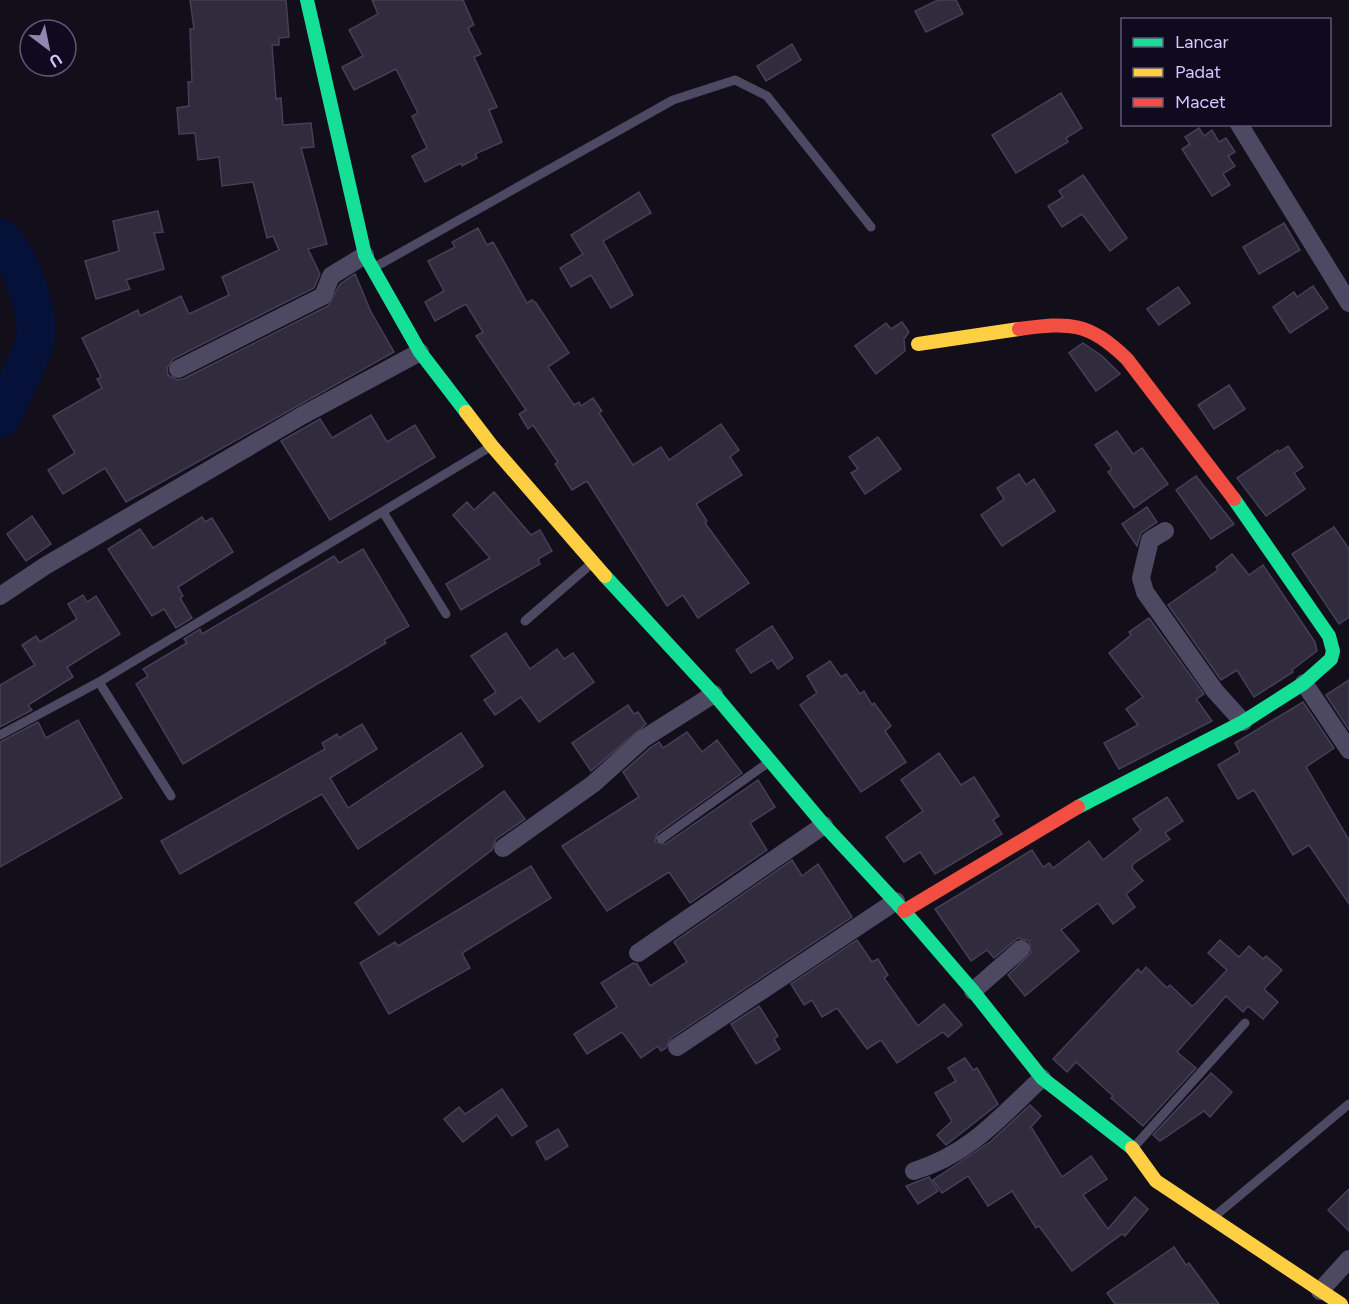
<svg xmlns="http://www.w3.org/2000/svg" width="1349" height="1304" font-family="Figtree,sans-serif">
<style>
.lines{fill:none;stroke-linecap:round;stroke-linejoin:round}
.river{stroke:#061139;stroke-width:39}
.building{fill:#302b3d;stroke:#473f59;stroke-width:1.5}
.lane{stroke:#4e4963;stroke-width:9}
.street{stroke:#4e4963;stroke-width:18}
.fast{stroke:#16e098;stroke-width:14}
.slow{stroke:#ffcf43;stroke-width:14}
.jam{stroke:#f24e42;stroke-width:14}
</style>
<rect width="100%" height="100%" fill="#120e1a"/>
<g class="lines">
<path class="river" d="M0 238C20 256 38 310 36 337 35 350 7 403 0 419"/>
</g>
<g class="building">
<polygon points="190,0 286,0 289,37 279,38 279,45 272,45 276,99 281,98 283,125 311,123 314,147 301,148 327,244 308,249 320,274 314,288 173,359 167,368 168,375 177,380 183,379 328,306 340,284 355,274 371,312 394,352 126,502 105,468 63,494 48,470 75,453 53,416 102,388 97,379 101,377 82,338 138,310 140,316 181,296 189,314 229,295 222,277 279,250 273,236 267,238 253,182 222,186 219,157 198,160 195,133 179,134 177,108 189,106 188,82 192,82 190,29 194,29"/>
<polygon points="372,0 463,0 474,25 468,28 481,54 474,57 497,107 489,110 502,142 475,154 477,158 462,166 461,163 425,182 412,156 427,148 412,116 418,113 396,69 354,90 342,67 363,56 349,30 378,14"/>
<polygon points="938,0 956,0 963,14 926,32 915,11"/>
<polygon points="792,44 801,60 766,81 757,66"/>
<polygon points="1061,93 1082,128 1066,138 1068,142 1016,173 992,135"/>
<polygon points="1199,128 1204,136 1212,130 1219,142 1226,138 1235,152 1228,156 1235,166 1223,174 1230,185 1212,196 1182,149 1190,144 1185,137"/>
<polygon points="1083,175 1127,238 1110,251 1082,214 1062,227 1048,206 1063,197 1059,191"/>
<polygon points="639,192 651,213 603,241 633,295 611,308 591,275 571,287 560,268 583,254 571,235"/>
<polygon points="158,211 163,232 154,233 164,269 126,280 130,289 96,299 85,261 119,251 113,221"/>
<polygon points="1284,223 1300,250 1259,274 1243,247"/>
<polygon points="478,228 487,245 493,242 527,303 532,300 536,303 569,353 548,367 574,405 579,402 581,406 593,398 602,411 599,413 633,465 661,447 669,460 721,424 739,450 730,457 742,475 696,504 707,521 705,523 749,583 698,618 683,595 667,606 587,481 572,490 555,464 558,462 533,425 528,429 519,414 526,410 476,336 483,332 466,304 435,321 425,302 444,291 428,261 455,247 452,242"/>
<polygon points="1313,286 1328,308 1290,333 1273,307 1294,292 1297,297"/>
<polygon points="1178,287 1190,303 1159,325 1147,309"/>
<polygon points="902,322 909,332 904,339 905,351 876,374 855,346 886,323 891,329"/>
<polygon points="1083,343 1102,356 1120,374 1096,391 1069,353"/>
<polygon points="1229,385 1245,409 1214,429 1198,405"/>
<polygon points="371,415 387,442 415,425 435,457 330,520 281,441 320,419 332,438"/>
<polygon points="1117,431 1133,454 1142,448 1168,484 1134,508 1108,472 1112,469 1095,445"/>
<polygon points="878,437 901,469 865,494 851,473 858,469 849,457"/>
<polygon points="1288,446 1303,467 1294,473 1305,489 1266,516 1237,478 1278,450 1279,452"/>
<polygon points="1019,474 1026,485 1034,479 1055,511 1002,546 981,515 1004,499 997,488"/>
<polygon points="1196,476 1234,524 1211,539 1176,490"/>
<polygon points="494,492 531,535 540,530 552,551 538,559 540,564 461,610 446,584 490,558 453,515 467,502 474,510"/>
<polygon points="1147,507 1157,522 1141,533 1137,546 1122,524"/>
<polygon points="32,516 51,544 26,561 7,534"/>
<polygon points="202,517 205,522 212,518 233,552 178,587 183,596 180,598 192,618 176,628 164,609 152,616 108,549 140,529 153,548"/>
<polygon points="1334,527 1349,549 1349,617 1339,624 1292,554"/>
<polygon points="363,549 409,626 384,640 386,643 183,764 136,684 148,676 143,669 187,643 184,639 200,629 202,634 334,556 339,563"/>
<polygon points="1232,554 1249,575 1263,565 1315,642 1317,651 1292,670 1293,672 1254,697 1237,670 1221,680 1168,605 1218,570 1216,567"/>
<polygon points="83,595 87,602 96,596 120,634 67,667 73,677 28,705 32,710 0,727 0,685 35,665 22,645 36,636 40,642 77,619 68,604"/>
<polygon points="1149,618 1204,694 1196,699 1212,721 1119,769 1104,743 1138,725 1126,709 1143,697 1109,653 1131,635 1129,632"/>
<polygon points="772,626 793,658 778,669 772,660 751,673 736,650"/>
<polygon points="506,633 530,669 557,649 564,659 573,653 594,682 539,722 521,697 495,715 484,700 496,692 471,656"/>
<polygon points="830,661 841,677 846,674 860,694 864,691 872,705 874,703 891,726 885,731 906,762 861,792 800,705 817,693 807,676"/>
<polygon points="1349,680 1349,730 1326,695"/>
<polygon points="1303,702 1334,748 1306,767 1349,840 1349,904 1309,845 1293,855 1254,790 1238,799 1218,765 1240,752 1235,743"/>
<polygon points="628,705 634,714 638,712 646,724 591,771 572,743"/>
<polygon points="78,720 122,798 0,867 0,742 38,722 46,738"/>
<polygon points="362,724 377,749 330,778 348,808 461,733 483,766 358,849 322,794 180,874 161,841 325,749 322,743 337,734 339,738"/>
<polygon points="687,732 702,752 717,740 742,773 657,834 655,842 665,844 758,780 775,807 750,823 767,850 690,903 669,872 607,911 562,846 639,797 623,772 650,748 659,742 663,748"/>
<polygon points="939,753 961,785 974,777 999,816 993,820 1002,834 935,874 920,852 904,862 886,837 923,811 901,780"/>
<polygon points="504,791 525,819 496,839 492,850 379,935 355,903"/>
<polygon points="1167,797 1183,821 1165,833 1170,839 1133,864 1132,868 1143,881 1126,894 1135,907 1113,924 1098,903 1061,930 1079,951 1025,996 1008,975 1031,953 1029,941 1018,938 994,958 987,950 971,961 935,909 1032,850 1043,867 1049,863 1053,868 1089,841 1103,860 1141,830 1133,819"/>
<polygon points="792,860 802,876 818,864 852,917 671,1038 666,1048 661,1051 658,1046 641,1058 622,1032 587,1054 574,1034 617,1007 601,983 633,963 637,964 650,986 687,962 674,942"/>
<polygon points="531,866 551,898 462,953 470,968 389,1014 360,963 395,942 398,946"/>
<polygon points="857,940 872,962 878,959 888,975 884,978 918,1026 944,1004 962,1025 948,1037 943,1032 897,1063 881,1040 867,1049 837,1008 822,1017 812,1000 804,1005 791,984"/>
<polygon points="1220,940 1239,957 1249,946 1263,959 1266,956 1282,970 1264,989 1278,1002 1263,1019 1248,1006 1243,1012 1226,996 1177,1052 1196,1068 1143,1126 1111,1098 1113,1096 1076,1062 1067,1072 1053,1059 1138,969 1141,973 1146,967 1167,988 1170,985 1192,1006 1195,1004 1227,970 1208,953"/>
<polygon points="759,1006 778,1036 774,1039 780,1049 756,1064 731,1024"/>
<polygon points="965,1058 973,1070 977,1068 998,1104 946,1145 937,1135 952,1121 935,1093 956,1081 948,1068"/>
<polygon points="1211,1073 1232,1092 1210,1117 1204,1111 1160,1141 1153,1135"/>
<polygon points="502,1089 527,1126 512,1136 497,1115 463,1142 444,1119 459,1107 465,1114"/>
<polygon points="1030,1105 1041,1116 1031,1127 1062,1177 1091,1156 1107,1179 1083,1195 1108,1229 1135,1197 1148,1209 1125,1236 1122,1234 1072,1271 1039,1226 1036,1228 1012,1191 988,1206 968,1176 942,1193 933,1180 990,1142"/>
<polygon points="558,1129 568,1146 546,1160 536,1142"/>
<polygon points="929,1177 938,1191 918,1204 906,1186"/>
<polygon points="1349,1189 1349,1231 1328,1210"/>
<polygon points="1174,1247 1186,1265 1189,1263 1219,1304 1115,1304 1107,1293"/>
</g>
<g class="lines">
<g class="lane">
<polyline points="375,267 673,100 735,80 767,96 871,227"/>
<polyline points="383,512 446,614"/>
<polyline points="525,621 591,564"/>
<polyline points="99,682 171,796"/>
<polyline points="0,735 99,682 490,447"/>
<polyline points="661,839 769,762"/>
<polyline points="1134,1147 1245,1023"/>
<polyline points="1215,1216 1349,1104"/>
</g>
<g class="street">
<polyline points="1239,124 1349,303"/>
<polyline points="178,369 323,296 331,276 365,255"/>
<polyline points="1165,531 1150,540 1141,578 1145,592 1215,691 1243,722"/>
<polyline points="0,596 45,566 303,415 420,352"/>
<polyline points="1304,683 1349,750"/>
<polyline points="503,848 593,784 643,739 714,694"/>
<polyline points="638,953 824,825"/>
<polyline points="973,991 1021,949"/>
<polyline points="677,1047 896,901"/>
<path d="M914 1171C970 1154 1000 1117 1042 1078"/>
<polyline points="1320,1291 1349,1259"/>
</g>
<g class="fast">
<polyline points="307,0 365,255 420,352 466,412"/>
<polyline points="605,576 714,694 824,825 904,911 973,991 1042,1078 1132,1148"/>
<polyline points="1078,807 1243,722 1304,683 1331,659 1333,651 1329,636 1234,499"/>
</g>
<g class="slow">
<polyline points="918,344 1019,329"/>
<polyline points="466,412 492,446 605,576"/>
<polyline points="1132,1148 1156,1181 1341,1304"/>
</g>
<g class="jam">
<path d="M1019 329C1071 322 1088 322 1127 359L1234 499"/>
<polyline points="904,911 1078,807"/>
</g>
</g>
<rect x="1121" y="18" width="210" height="108" fill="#100a1e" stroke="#5f5678" stroke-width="1.5"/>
<rect x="1133" y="38" width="30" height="9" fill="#16e098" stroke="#5f5678" stroke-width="1.5"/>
<text x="1175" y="48" font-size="18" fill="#d5c7ff">Lancar</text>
<rect x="1133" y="68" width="30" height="9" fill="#ffcf43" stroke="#5f5678" stroke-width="1.5"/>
<text x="1175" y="78" font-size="18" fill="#d5c7ff">Padat</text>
<rect x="1133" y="98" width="30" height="9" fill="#f24e42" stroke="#5f5678" stroke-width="1.5"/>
<text x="1175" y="108" font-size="18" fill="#d5c7ff">Macet</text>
<g transform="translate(48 48) rotate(148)"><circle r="28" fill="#100a1e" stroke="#5f5678" stroke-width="1.5"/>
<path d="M0-4.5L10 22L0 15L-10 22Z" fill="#9186af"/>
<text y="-9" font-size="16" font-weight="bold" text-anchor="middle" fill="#d5c7ff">U</text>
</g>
</svg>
